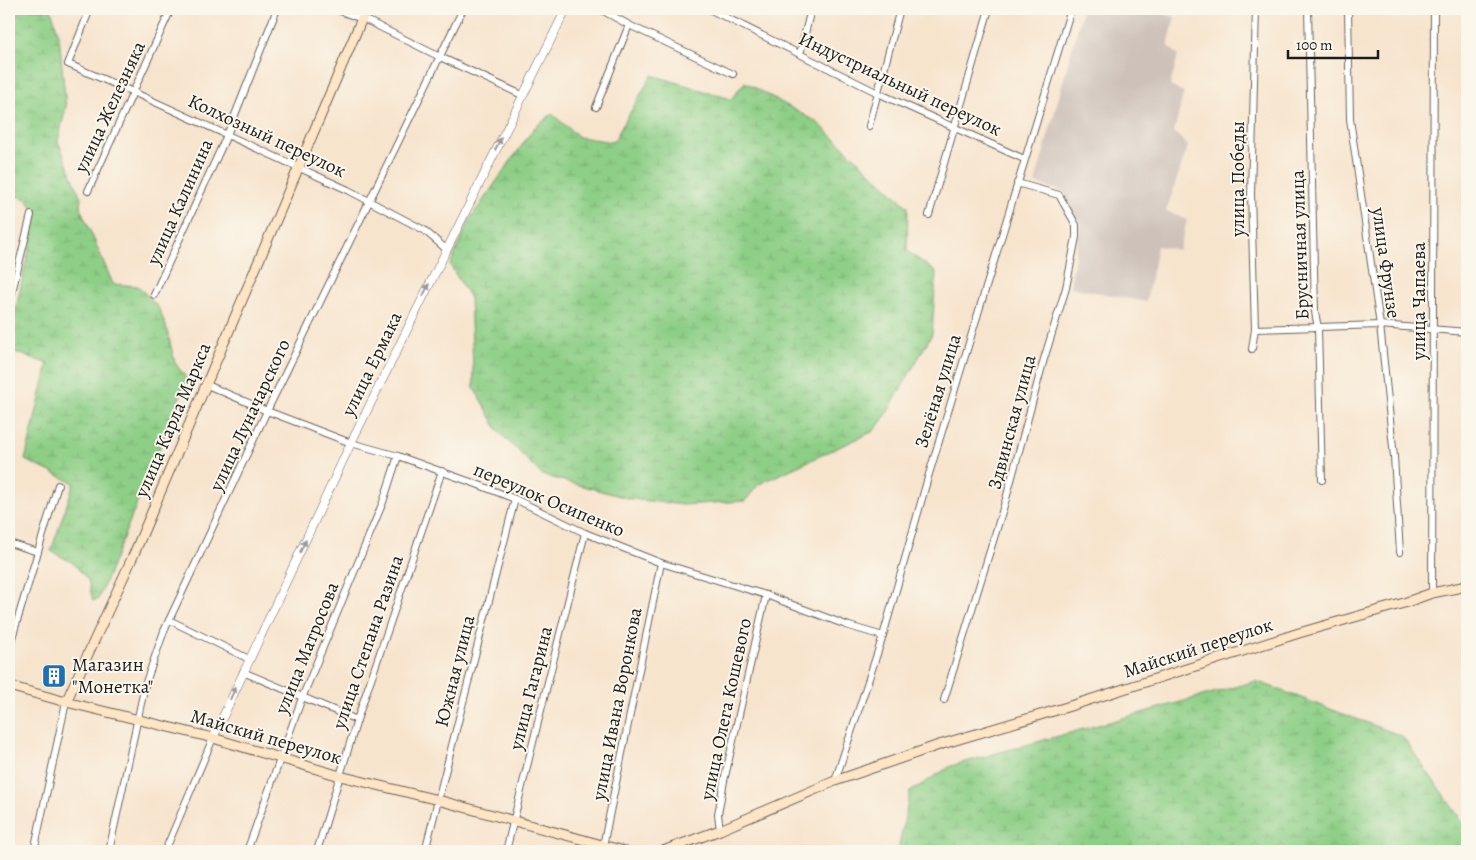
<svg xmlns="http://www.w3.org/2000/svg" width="1476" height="860" font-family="Alegreya,serif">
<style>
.industrial{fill:#cec1ba}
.wetland{fill:url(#wetland-marsh);stroke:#557652}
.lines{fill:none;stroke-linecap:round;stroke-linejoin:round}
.minor-casing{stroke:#69625a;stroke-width:8}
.tertiary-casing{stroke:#69625a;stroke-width:9}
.secondary-casing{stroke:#69625a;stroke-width:11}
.minor{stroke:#fff;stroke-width:6}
.tertiary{stroke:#fff;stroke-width:8}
.secondary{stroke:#fde5c5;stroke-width:9}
.oneway{fill:#999}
.labels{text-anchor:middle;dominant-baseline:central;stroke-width:4;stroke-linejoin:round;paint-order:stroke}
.street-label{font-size:19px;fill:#1c1c1c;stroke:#fbf7ec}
.poi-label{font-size:19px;fill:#1c1c1c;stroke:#fbf7ec;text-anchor:start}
</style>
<defs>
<pattern id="wetland-marsh" width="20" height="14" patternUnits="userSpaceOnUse" patternTransform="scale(1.25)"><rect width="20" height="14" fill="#8ecf87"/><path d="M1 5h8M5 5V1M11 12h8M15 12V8" fill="none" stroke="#7ab174"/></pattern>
</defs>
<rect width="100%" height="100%" fill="#fbf7ec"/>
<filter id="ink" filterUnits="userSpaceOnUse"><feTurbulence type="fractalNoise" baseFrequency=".02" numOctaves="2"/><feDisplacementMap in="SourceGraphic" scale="10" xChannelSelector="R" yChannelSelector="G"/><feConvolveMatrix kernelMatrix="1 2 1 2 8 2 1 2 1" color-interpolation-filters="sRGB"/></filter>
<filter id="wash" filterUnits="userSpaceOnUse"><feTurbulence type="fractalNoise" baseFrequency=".0096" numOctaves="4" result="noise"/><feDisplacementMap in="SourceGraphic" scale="20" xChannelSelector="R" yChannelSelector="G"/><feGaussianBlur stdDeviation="1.12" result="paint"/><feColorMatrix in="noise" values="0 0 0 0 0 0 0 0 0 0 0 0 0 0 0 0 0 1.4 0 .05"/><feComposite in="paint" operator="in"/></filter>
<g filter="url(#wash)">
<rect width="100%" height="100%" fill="#f7e4cd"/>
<polygon class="industrial" points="1083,9 1147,9 1175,17 1168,46 1178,55 1170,86 1184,92 1174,132 1188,146 1166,211 1187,220 1179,250 1157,246 1146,302 1070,287 1081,221 1064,214 1065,192 1035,183"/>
<g class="wetland">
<polygon points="9,9 51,9 59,36 66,107 58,141 81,198 80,207 113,284 138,286 158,307 166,326 175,363 187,379 109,573 98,599 93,601 88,580 73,563 51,551 74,483 25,460 48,364 9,350 9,340 37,213 26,199 9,193"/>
<polygon points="652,75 731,99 745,82 818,123 908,207 907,251 936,272 932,334 886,415 874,431 759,484 745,501 683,505 631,499 542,475 499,432 474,388 470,298 450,265 470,219 534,128 552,114 579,137 613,142"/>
<polygon points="1256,681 1402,736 1467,828 1467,851 898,851 910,792 951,766"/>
</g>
</g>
<g filter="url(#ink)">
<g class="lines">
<defs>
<g id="minor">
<polyline points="90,9 68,64 133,92 348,190 424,230 446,249"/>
<polyline points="335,9 370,22 438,56 522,95"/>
<polyline points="600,9 629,25 733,74"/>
<polyline points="709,9 878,93 1024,159"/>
<polyline points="1308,9 1315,312 1318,328 1322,480"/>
<polyline points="1348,9 1350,119 1380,325 1394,457 1400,552"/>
<polyline points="800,54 811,9"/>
<polyline points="596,107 629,25"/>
<polyline points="869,126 900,9"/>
<polyline points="88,191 171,9"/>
<polyline points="929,215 989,9"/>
<polyline points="154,295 227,135 277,9"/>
<polyline points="9,304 31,215"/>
<polyline points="1255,329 1380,325 1467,332"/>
<polyline points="1252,349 1255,329 1251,194 1256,9"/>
<polyline points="205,384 267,411 351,443 398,456 479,485 515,499 585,533 661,563 766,595 849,626 883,636"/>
<polyline points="9,543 38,552"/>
<polyline points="1432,593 1434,9"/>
<polyline points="169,620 249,659"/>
<polyline points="9,648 58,485"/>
<polyline points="243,672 357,720"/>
<polyline points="944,700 1006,499 1044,359 1066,288 1076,237 1076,225 1059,195 1017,183"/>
<polyline points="835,781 883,636 929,474 1071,9"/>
<polyline points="720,830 718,814 724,781 766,595"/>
<polyline points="34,851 66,702"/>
<polyline points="109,851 145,685 164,631 267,411 463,9"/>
<polyline points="165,851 213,738"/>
<polyline points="247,851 302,698 383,502 398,456"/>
<polyline points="317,851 357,720 442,471"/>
<polyline points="425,851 515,499"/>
<polyline points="506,851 585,533"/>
<polyline points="602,851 661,563"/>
</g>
<polyline id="tertiary" points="213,738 351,443 566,9"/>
<g id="secondary">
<polyline points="9,686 66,702 213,738 340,776 438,800 624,851"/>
<polyline points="66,702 134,554 366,9"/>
<polyline points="663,851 720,830 835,781 939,745 1067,707 1299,633 1404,603 1432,593 1467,586"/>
</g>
</defs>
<use href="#minor" class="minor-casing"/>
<use href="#tertiary" class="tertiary-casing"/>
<use href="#secondary" class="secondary-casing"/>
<use href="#minor" class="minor"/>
<use href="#tertiary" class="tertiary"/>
<use href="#secondary" class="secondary"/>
</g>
<defs><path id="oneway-solid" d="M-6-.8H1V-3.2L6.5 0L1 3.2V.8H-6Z" transform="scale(1.25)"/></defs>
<g class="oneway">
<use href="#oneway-solid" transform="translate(498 144) rotate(-64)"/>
<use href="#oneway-solid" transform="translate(426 290) rotate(-64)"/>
<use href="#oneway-solid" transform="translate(303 546) rotate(-65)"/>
<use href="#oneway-solid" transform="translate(233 693) rotate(-66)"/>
</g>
</g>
<defs>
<symbol id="building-square" viewBox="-11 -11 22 22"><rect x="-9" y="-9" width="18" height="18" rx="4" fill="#1f6fb2" stroke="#fbf7ec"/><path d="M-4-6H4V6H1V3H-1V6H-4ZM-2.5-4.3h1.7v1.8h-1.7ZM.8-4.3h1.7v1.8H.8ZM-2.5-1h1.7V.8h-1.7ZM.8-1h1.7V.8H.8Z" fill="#fff"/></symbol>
</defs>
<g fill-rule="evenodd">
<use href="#building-square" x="40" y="662" width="28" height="28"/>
</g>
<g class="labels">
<g class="street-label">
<text transform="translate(900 84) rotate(25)">Индустриальный переулок</text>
<text transform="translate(110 107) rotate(-65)">улица Железняка</text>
<text transform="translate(267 136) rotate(25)">Колхозный переулок</text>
<text transform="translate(1238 179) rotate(-90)">улица Победы</text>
<text transform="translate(180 202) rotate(-66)">улица Калинина</text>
<text transform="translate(1300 245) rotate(-92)">Брусничная улица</text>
<text transform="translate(1386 263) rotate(82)">улица Фрунзе</text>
<text transform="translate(1419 301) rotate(-90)">улица Чапаева</text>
<text transform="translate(372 364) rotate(-64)">улица Ермака</text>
<text transform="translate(938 391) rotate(-73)">Зелёная улица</text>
<text transform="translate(250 415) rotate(-65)">улица Луначарского</text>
<text transform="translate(173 420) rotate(-67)">улица Карла Маркса</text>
<text transform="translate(1012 422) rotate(-75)">Здвинская улица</text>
<text transform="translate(549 500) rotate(23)">переулок Осипенко</text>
<text transform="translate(368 642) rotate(-71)">улица Степана Разина</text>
<text transform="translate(307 648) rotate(-68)">улица Матросова</text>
<text transform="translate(1198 648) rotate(-18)">Майский переулок</text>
<text transform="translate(455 671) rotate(-76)">Южная улица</text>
<text transform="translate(531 688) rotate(-76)">улица Гагарина</text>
<text transform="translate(617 704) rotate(-79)">улица Ивана Воронкова</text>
<text transform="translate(726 709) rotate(-78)">улица Олега Кошевого</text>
<text transform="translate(266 737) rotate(16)">Майский переулок</text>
</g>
<g class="poi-label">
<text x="72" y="665">Магазин<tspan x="72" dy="22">"Монетка"</tspan></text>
</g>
</g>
<rect width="1476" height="860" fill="none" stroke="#fbf7ec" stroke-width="30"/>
<path d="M1288 50v8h90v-8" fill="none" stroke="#1c1c1c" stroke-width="2.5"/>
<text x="1296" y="50" font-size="15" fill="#1c1c1c" stroke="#fbf7ec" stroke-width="4" paint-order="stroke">100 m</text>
</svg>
